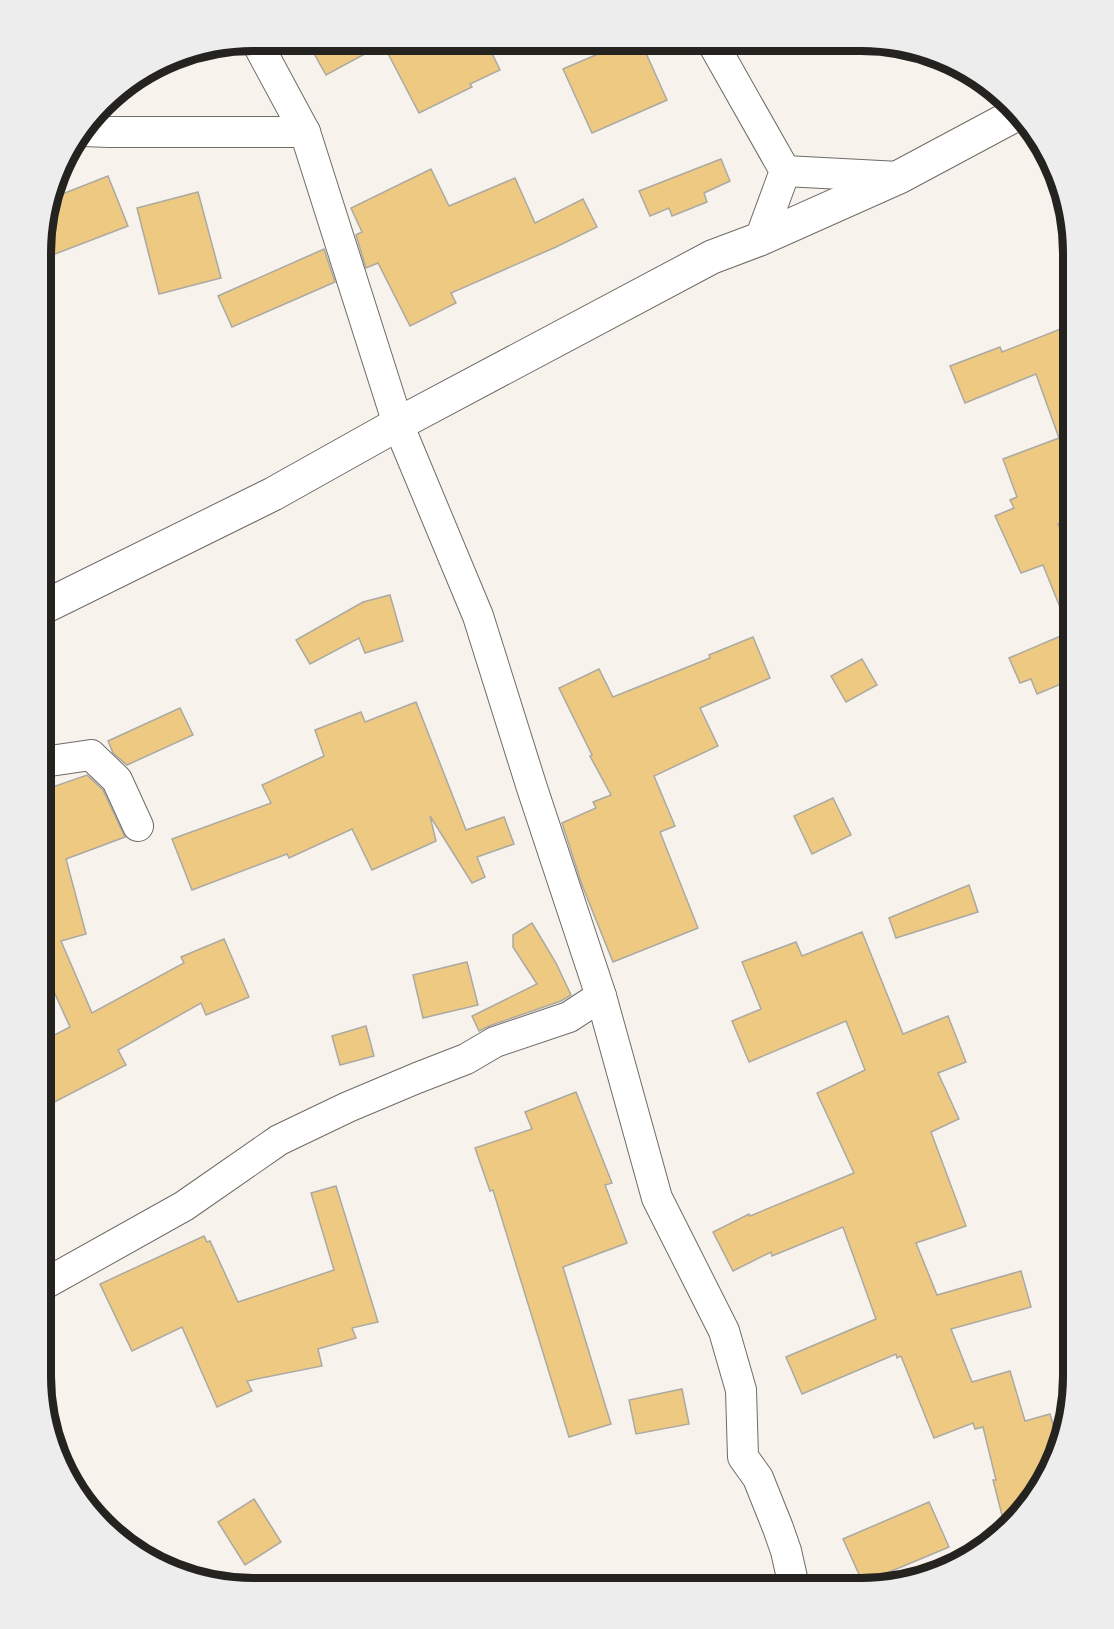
<svg xmlns="http://www.w3.org/2000/svg" width="1114" height="1629" font-family="'Sofia Sans Condensed',sans-serif">
<style>
.building{fill:#eec982;stroke:#aca9a2;stroke-width:1.5}
.lines{fill:none;stroke-linecap:round;stroke-linejoin:round}
.minor-casing{stroke:#6f6b66;stroke-width:32}
.tertiary-casing{stroke:#6f6b66;stroke-width:35}
.minor{stroke:#fff;stroke-width:30}
.tertiary{stroke:#fff;stroke-width:33}
.rim{fill:none;stroke:#242320;stroke-width:8}
</style>
<rect width="100%" height="100%" fill="#f7f3ec"/>
<g class="building">
<polygon points="307,41 486,41 500,70 470,84 472,87 419,113 383,44 326,75"/>
<polygon points="626,42 641,42 667,100 592,133 563,69"/>
<polygon points="721,159 730,181 704,193 707,202 672,216 669,208 650,216 639,191"/>
<polygon points="431,169 449,206 515,178 535,223 583,199 597,227 556,247 451,293 456,303 410,326 378,263 366,268 356,235 362,232 351,208"/>
<polygon points="108,176 128,226 42,259 42,225 52,198"/>
<polygon points="198,192 221,278 159,294 137,208"/>
<polygon points="324,249 335,282 232,327 218,296"/>
<polygon points="1073,324 1073,519 1058,524 1073,560 1073,679 1037,694 1031,679 1020,683 1009,658 1070,632 1043,565 1021,573 995,516 1014,508 1010,500 1017,497 1003,459 1059,438 1036,374 965,403 950,366 1000,347 1002,352"/>
<polygon points="390,595 403,641 365,653 359,638 310,664 296,640 363,602"/>
<polygon points="753,637 770,678 700,708 718,746 654,776 675,826 660,832 698,928 613,962 582,885 562,823 596,808 593,802 611,795 590,756 592,755 559,688 599,669 613,697 710,658 709,655"/>
<polygon points="862,659 877,685 846,702 831,676"/>
<polygon points="416,702 466,830 504,817 514,844 477,857 485,877 472,883 430,816 436,841 372,870 352,829 289,858 287,854 192,890 172,839 271,803 262,785 324,756 315,730 361,712 365,722"/>
<polygon points="180,708 193,735 127,765 113,753 108,741"/>
<polygon points="87,775 103,790 125,837 66,859 86,934 61,941 92,1013 184,963 181,957 224,939 249,997 206,1015 201,1003 118,1050 126,1065 41,1109 41,1042 70,1027 41,963 41,791"/>
<polygon points="833,798 851,835 812,854 794,816"/>
<polygon points="969,885 978,912 896,938 889,918"/>
<polygon points="532,923 556,963 571,995 561,1001 489,1026 479,1031 472,1016 537,984 513,947 513,935"/>
<polygon points="862,932 903,1034 948,1016 966,1062 938,1073 959,1119 931,1132 966,1226 916,1243 937,1295 1021,1271 1031,1307 951,1329 972,1382 1010,1371 1025,1421 1050,1414 1057,1438 1037,1494 1004,1523 993,1480 996,1480 983,1427 975,1429 973,1423 934,1438 901,1356 897,1358 896,1354 802,1394 786,1357 876,1319 843,1227 772,1256 771,1252 733,1271 713,1232 749,1214 750,1216 854,1173 817,1093 865,1070 846,1021 749,1062 732,1021 761,1009 742,962 796,942 802,956"/>
<polygon points="467,962 478,1005 423,1018 413,975"/>
<polygon points="366,1026 374,1056 340,1065 332,1036"/>
<polygon points="576,1092 612,1183 605,1185 627,1243 563,1267 611,1424 569,1437 493,1190 490,1191 475,1148 532,1129 525,1112"/>
<polygon points="336,1186 378,1322 352,1328 356,1338 318,1349 322,1366 247,1381 252,1391 217,1407 182,1327 132,1351 100,1284 204,1236 207,1242 210,1241 238,1302 334,1270 311,1193"/>
<polygon points="682,1389 689,1424 636,1434 629,1400"/>
<polygon points="254,1499 281,1542 245,1565 218,1522"/>
<polygon points="929,1502 949,1547 863,1583 843,1539"/>
</g>
<g class="lines">
<defs>
<g id="minor">
<polyline points="256,41 305,132 398,424 478,616 532,788 601,996 657,1198 724,1331 741,1390 743,1457 758,1478 778,1528 786,1551 793,1582"/>
<polyline points="712,42 785,171 760,239"/>
<polyline points="83,131 109,132 305,132"/>
<polyline points="785,171 899,177"/>
<polyline points="42,754 50,761 91,755 117,780 138,826"/>
<polyline points="41,1286 184,1206 279,1140 348,1107 417,1078 466,1059 495,1042 569,1017 601,996"/>
</g>
<polyline id="tertiary" points="42,608 273,494 398,424 712,257 760,239 899,177 1015,115"/>
</defs>
<use href="#minor" class="minor-casing"/>
<use href="#tertiary" class="tertiary-casing"/>
<use href="#minor" class="minor"/>
<use href="#tertiary" class="tertiary"/>
</g>
<path d="M0 0H1114V1629H0ZM253 51H861A202 202 0 0 1 1063 253V1376A202 202 0 0 1 861 1578H253A202 202 0 0 1 51 1376V253A202 202 0 0 1 253 51Z" fill="#ededed" fill-rule="evenodd"/>
<path class="rim" d="M253 51H861A202 202 0 0 1 1063 253V1376A202 202 0 0 1 861 1578H253A202 202 0 0 1 51 1376V253A202 202 0 0 1 253 51Z"/>
</svg>
